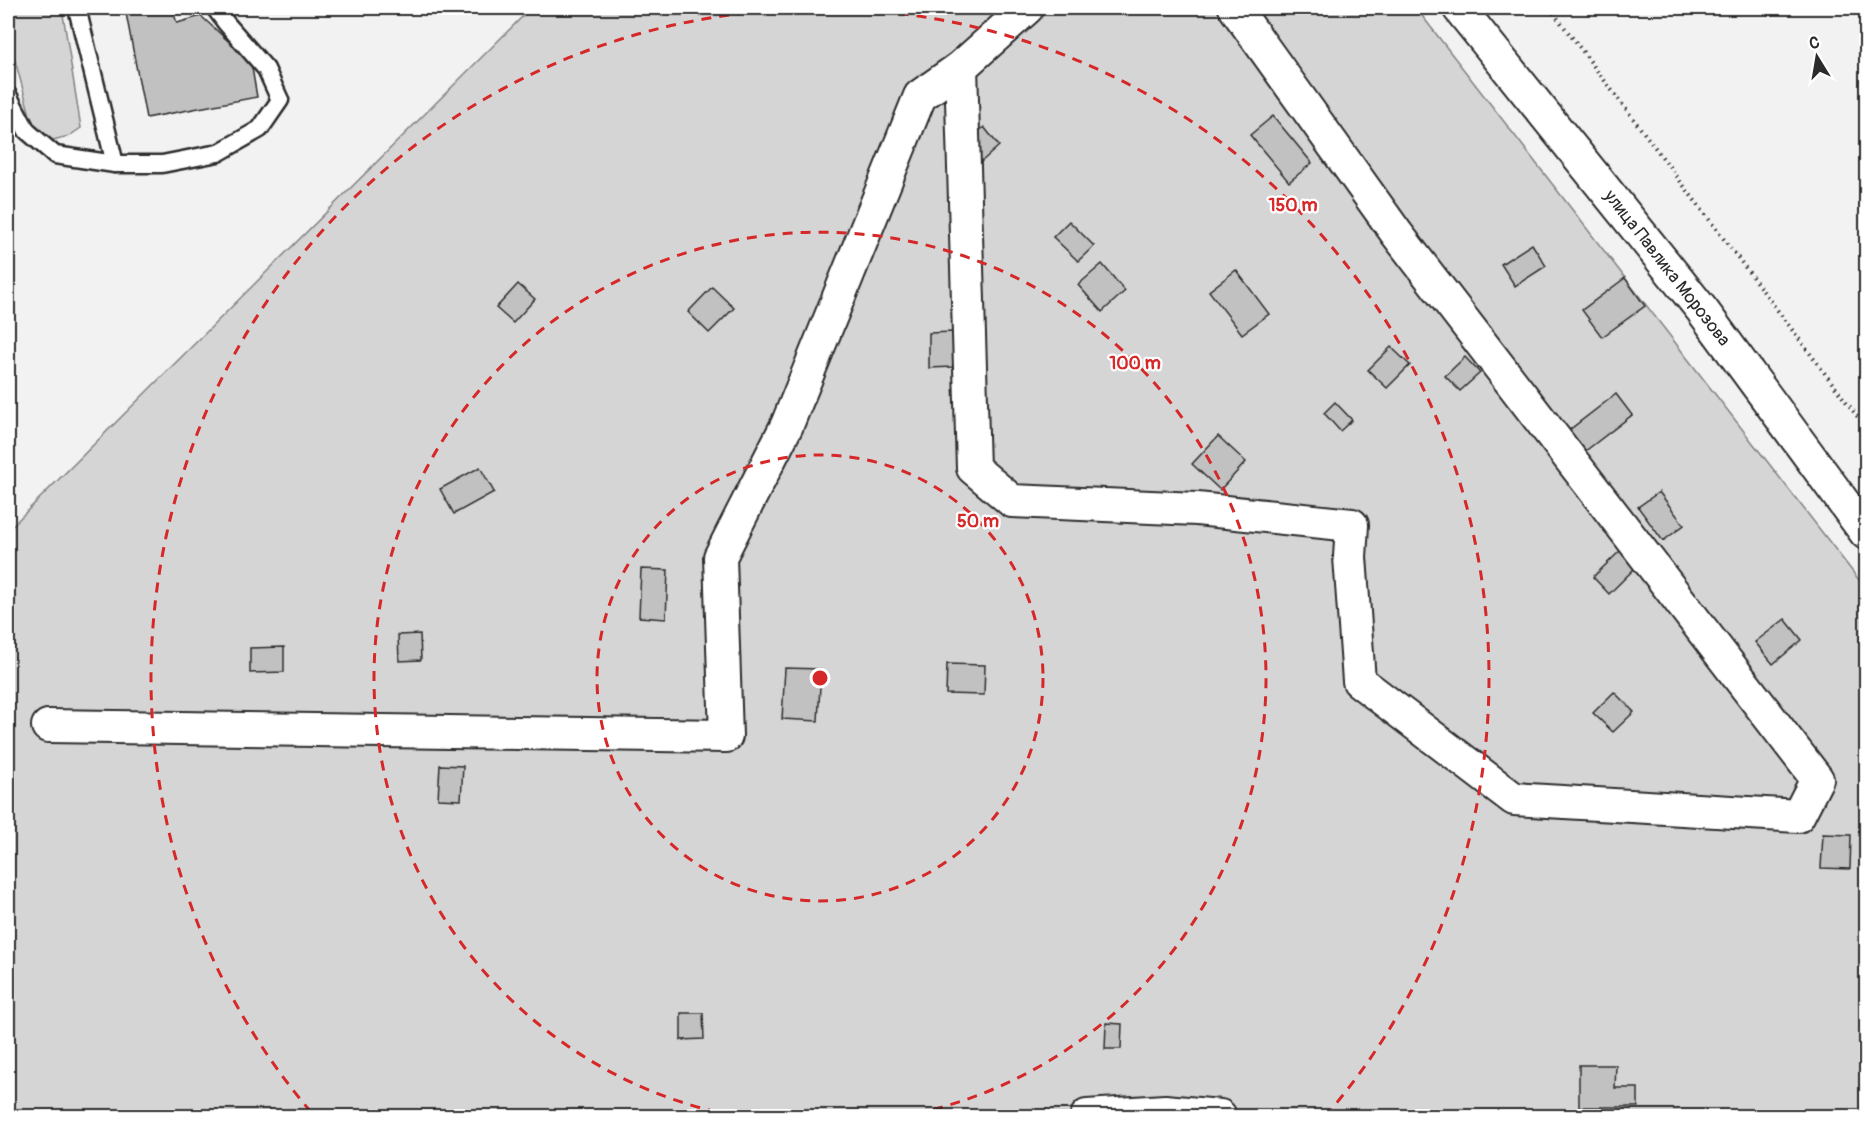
<svg xmlns="http://www.w3.org/2000/svg" width="1874" height="1124" font-family="Pangolin,sans-serif">
<style>
.green{fill:#d5d5d5;stroke:#808080;stroke-width:1.5}
.building{fill:#c1c1c1;stroke:#2b2b2b;stroke-width:1.5}
.lines{fill:none;stroke-linecap:round;stroke-linejoin:round}
.service-casing{stroke:#2b2b2b;stroke-width:21}
.minor-casing{stroke:#2b2b2b;stroke-width:36}
.path{stroke:#2b2b2b;stroke-width:4;stroke-dasharray:1.5 4.5;stroke-linecap:butt}
.service{stroke:#fff;stroke-width:16}
.minor{stroke:#fff;stroke-width:32}
.ring{fill:none;stroke:#d62828;stroke-width:3;stroke-dasharray:10 8}
.labels{text-anchor:middle;dominant-baseline:central;stroke-width:4.5;stroke-linejoin:round;paint-order:stroke}
.street-label{font-size:18px;fill:#2b2b2b;stroke:#fff}
.centre{fill:#d62828;stroke:#fff;stroke-width:3}
.ring-label{font-size:18px;text-anchor:middle;font-weight:bold;fill:#d62828;stroke:#fff;stroke-width:4.5;stroke-linejoin:round;paint-order:stroke}
</style>
<rect width="100%" height="100%" fill="#f2f2f2"/>
<filter id="ink" filterUnits="userSpaceOnUse"><feTurbulence type="fractalNoise" baseFrequency=".0167" numOctaves="2"/><feDisplacementMap in="SourceGraphic" scale="12" xChannelSelector="R" yChannelSelector="G"/><feConvolveMatrix kernelMatrix="1 2 1 2 8 2 1 2 1" color-interpolation-filters="sRGB"/></filter>
<g filter="url(#ink)">
<g class="green">
<polygon points="8,8 62,8 81,128 69,136 45,142 33,126 8,35"/>
<polygon points="531,8 1416,8 1866,589 1866,1116 8,1116 8,530"/>
</g>
<g class="building">
<polygon points="125,8 172,8 177,23 201,16 251,62 257,97 146,118"/>
<polygon points="1273,116 1312,163 1289,182 1250,135"/>
<polygon points="984,127 999,146 981,162 966,142"/>
<polygon points="1069,221 1094,246 1078,261 1053,237"/>
<polygon points="1532,244 1546,266 1515,286 1501,264"/>
<polygon points="1102,264 1125,291 1102,312 1078,285"/>
<polygon points="1236,270 1269,314 1242,334 1209,291"/>
<polygon points="1625,278 1645,306 1602,337 1582,310"/>
<polygon points="518,284 535,299 513,323 496,308"/>
<polygon points="712,287 734,308 709,333 688,312"/>
<polygon points="953,332 953,367 929,368 929,333"/>
<polygon points="1391,347 1410,365 1387,388 1368,370"/>
<polygon points="1465,357 1480,373 1460,391 1445,376"/>
<polygon points="1616,394 1632,415 1584,452 1568,431"/>
<polygon points="1335,402 1352,420 1340,431 1324,413"/>
<polygon points="1218,436 1246,462 1220,490 1192,464"/>
<polygon points="480,467 494,492 454,514 440,489"/>
<polygon points="1659,492 1684,525 1663,541 1638,507"/>
<polygon points="1621,550 1637,566 1609,594 1593,577"/>
<polygon points="641,569 668,570 666,619 639,617"/>
<polygon points="1785,619 1802,640 1773,664 1755,642"/>
<polygon points="420,634 421,660 399,661 398,635"/>
<polygon points="284,647 284,672 250,673 250,648"/>
<polygon points="947,664 985,665 984,695 946,694"/>
<polygon points="785,668 821,669 818,721 782,719"/>
<polygon points="1614,692 1634,712 1613,732 1593,713"/>
<polygon points="440,765 463,766 461,800 438,799"/>
<polygon points="1823,834 1851,835 1850,869 1821,868"/>
<polygon points="681,1013 703,1013 704,1039 681,1040"/>
<polygon points="1106,1023 1122,1024 1121,1049 1105,1049"/>
<polygon points="1579,1065 1616,1065 1615,1088 1638,1088 1638,1107 1579,1107"/>
</g>
<g class="lines">
<defs>
<g id="service">
<polyline points="77,8 115,164"/>
<polyline points="8,95 27,131 55,155 115,164 162,164 218,153 260,129 280,100 266,69 226,23 215,8"/>
</g>
<g id="minor">
<polyline points="1459,8 1702,310 1866,533"/>
<polyline points="961,67 973,468 1012,501 1197,509 1352,525 1350,557 1359,681 1514,799 1798,816 1817,779 1397,234 1235,8"/>
<polyline points="48,726 726,736 720,557 787,425 920,96 961,67 1027,8"/>
<polyline points="1087,1116 1165,1111 1220,1116"/>
</g>
</defs>
<use href="#service" class="service-casing"/>
<use href="#minor" class="minor-casing"/>
<polyline class="path" points="1550,8 1866,428"/>
<use href="#service" class="service"/>
<use href="#minor" class="minor"/>
</g>
</g>
<g class="ring">
<circle cx="820" cy="678" r="223"/>
<path d="M735 1116A446 446 0 1 1 905 1116"/>
<path d="M311 1112A669 669 0 1 1 1329 1112"/>
</g>
<g class="labels">
<g class="street-label">
<text transform="translate(1667 268) rotate(52)">улица Павлика Морозова</text>
</g>
</g>
<circle cx="820" cy="678" r="9" class="centre"/>
<g class="ring-label">
<text x="1293" y="211">150 m</text>
<text x="1135" y="369">100 m</text>
<text x="978" y="527">50 m</text>
</g>
<rect width="1874" height="1124" fill="none" stroke="#fff" stroke-width="30"/>
<rect x="15" y="15" width="1844" height="1094" fill="none" stroke="#2b2b2b" stroke-width="2" filter="url(#ink)"/>
<g transform="translate(1817 57) rotate(349)" stroke="#ffffff" stroke-width="4.5" paint-order="stroke">
<path d="M0-4.5L10 22L0 15L-10 22Z" fill="#2b2b2b"/>
<text y="-9" font-size="16" font-weight="bold" text-anchor="middle" fill="#2b2b2b">С</text>
</g>
</svg>
